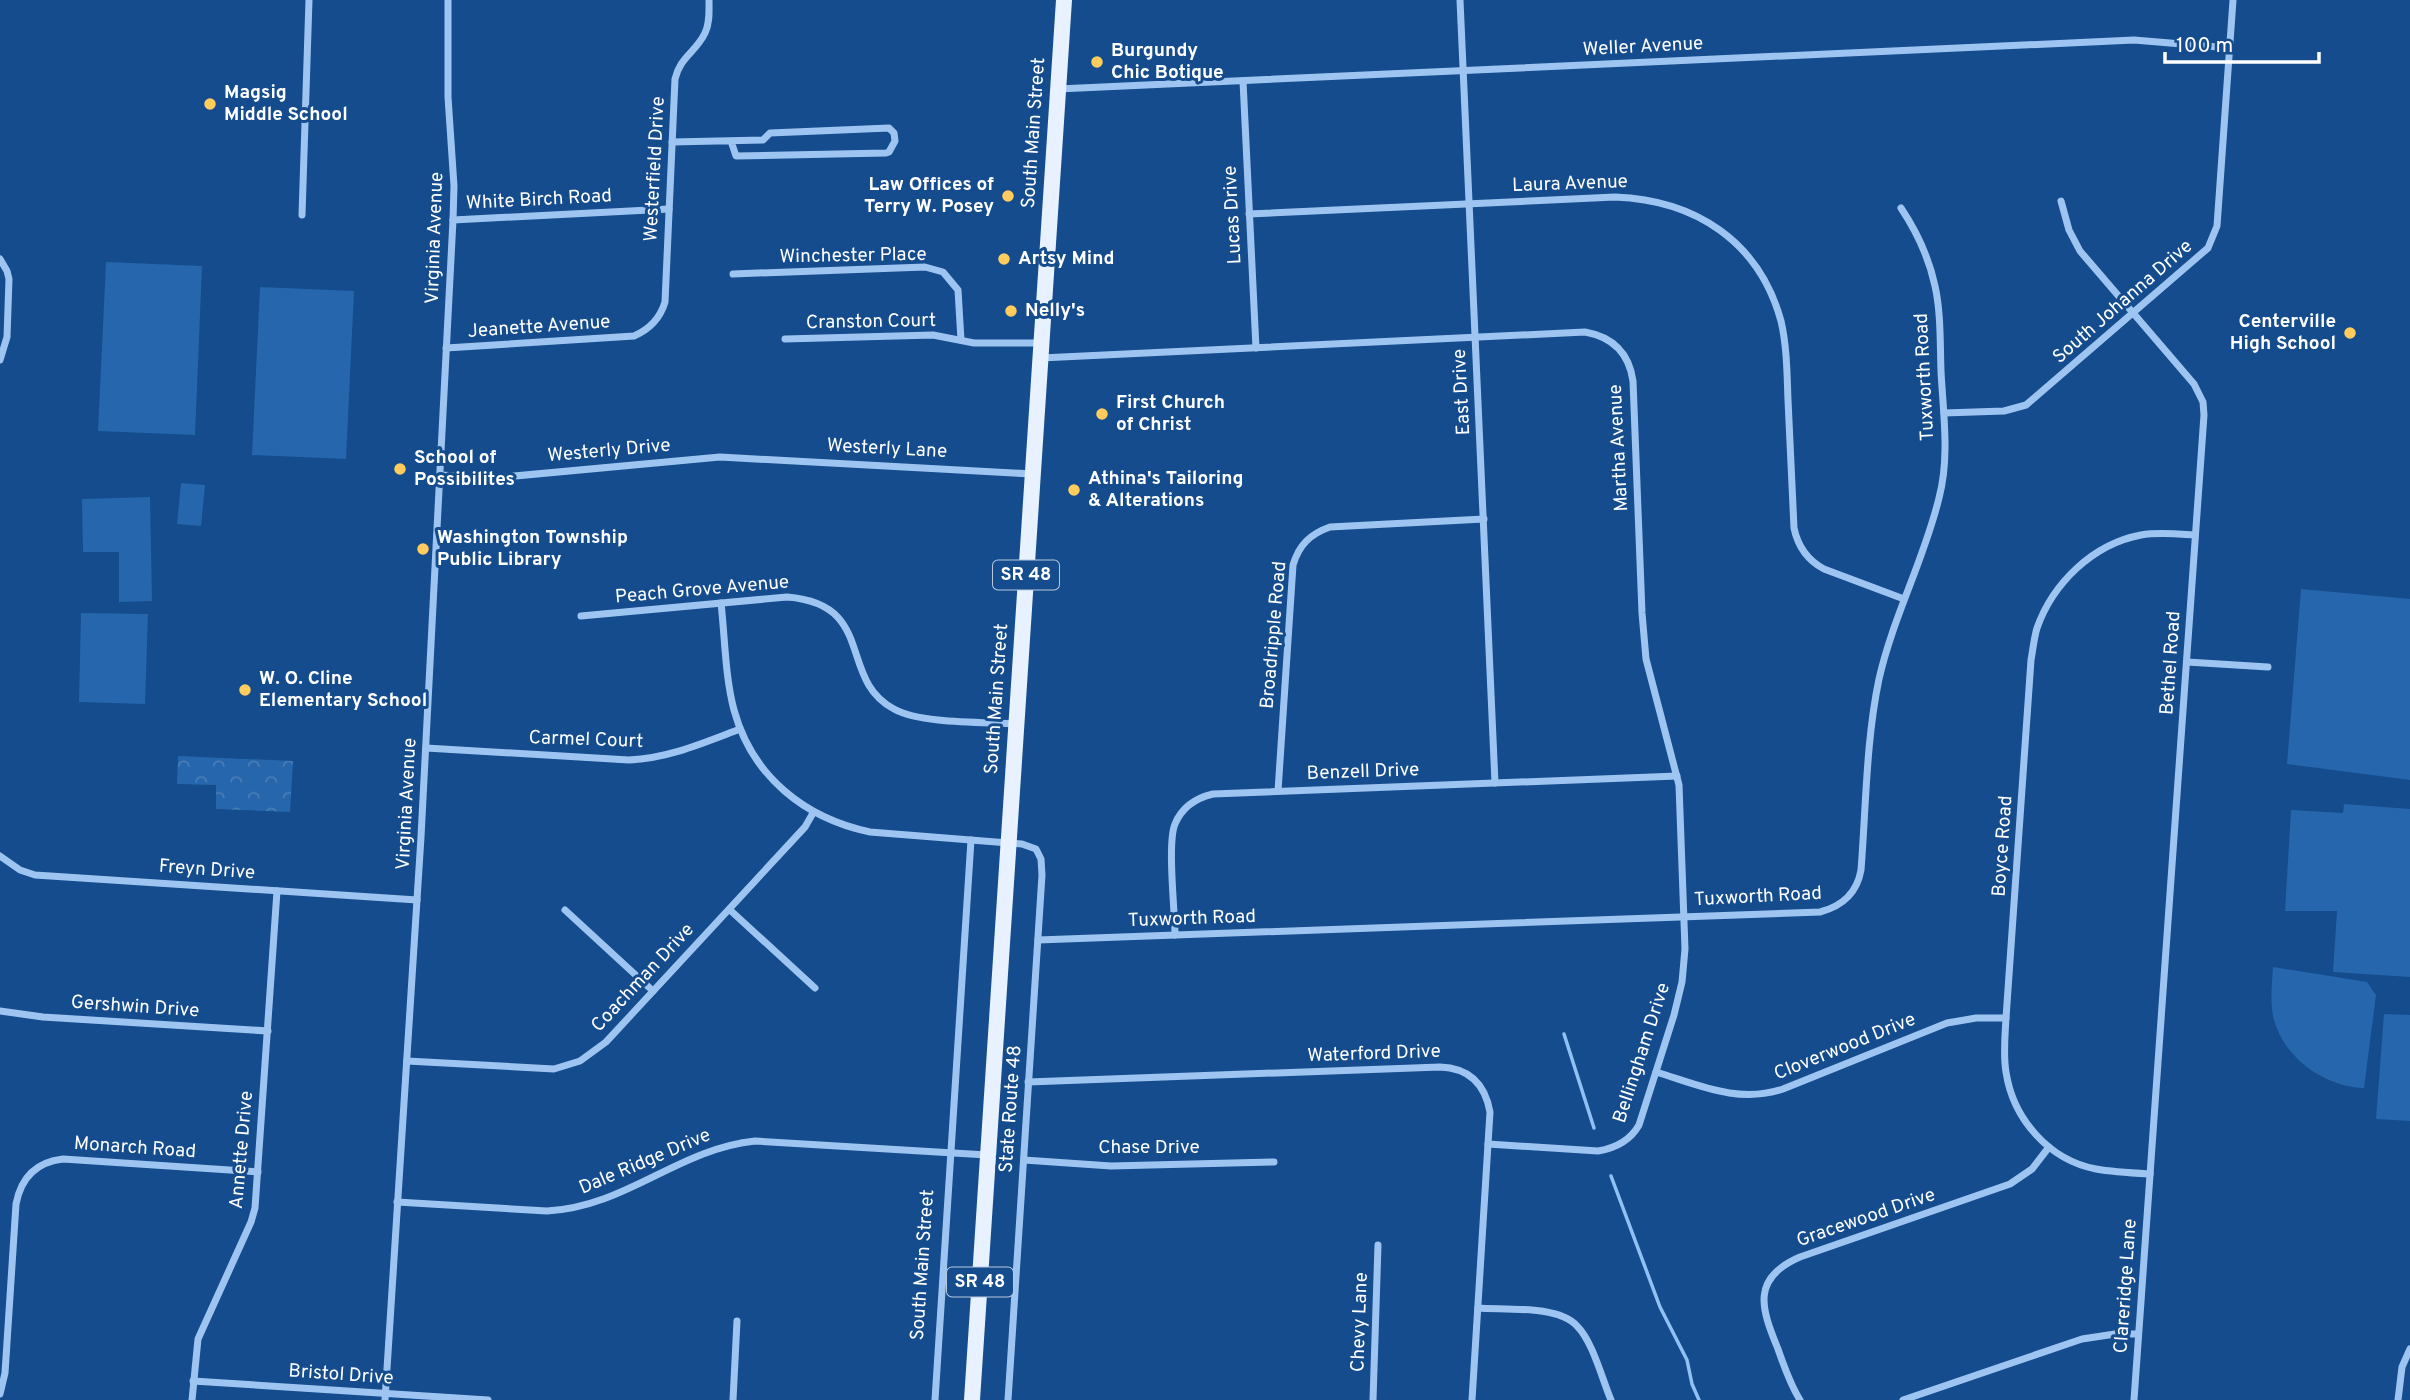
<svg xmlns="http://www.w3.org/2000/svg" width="2410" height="1400" font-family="Overpass,sans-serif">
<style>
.forest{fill:url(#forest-crowns)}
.pitch{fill:#2666ac}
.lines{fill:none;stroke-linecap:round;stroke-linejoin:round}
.stream{stroke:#8fc1f4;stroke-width:3.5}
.street{stroke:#9ec5f1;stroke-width:7}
.primary{stroke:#e7f1ff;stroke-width:16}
.poi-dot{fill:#ffcc5d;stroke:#144c8d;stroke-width:2.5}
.labels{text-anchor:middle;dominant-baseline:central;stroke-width:6;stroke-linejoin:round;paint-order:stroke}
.shield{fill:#144c8d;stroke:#b8c9dd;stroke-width:2}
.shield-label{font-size:18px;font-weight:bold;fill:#fff}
.street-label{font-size:19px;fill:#fff;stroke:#144c8d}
.poi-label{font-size:19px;font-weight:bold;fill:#fff;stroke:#144c8d;text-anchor:start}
</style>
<defs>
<pattern id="forest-crowns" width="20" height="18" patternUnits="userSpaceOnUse" patternTransform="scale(1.75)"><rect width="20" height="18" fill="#2666ac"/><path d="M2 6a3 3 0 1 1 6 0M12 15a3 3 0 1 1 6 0" fill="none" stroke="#477db8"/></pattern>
</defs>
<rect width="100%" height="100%" fill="#144c8d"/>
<polygon class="forest" points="178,756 293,761 290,812 216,809 216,785 177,784"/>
<g class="pitch">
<polygon points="106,262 202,266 195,435 98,431"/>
<polygon points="260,287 354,291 346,459 252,455"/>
<polygon points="181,483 205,485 201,526 177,524"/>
<polygon points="150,497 152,601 119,602 119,552 83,552 82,499"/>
<polygon points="2301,589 2410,599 2410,780 2287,764"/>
<polygon points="81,613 148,614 145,704 79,702"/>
<polygon points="2344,804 2410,809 2410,977 2333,972 2337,911 2285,911 2291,810 2343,813"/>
<path d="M2273 967 2367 982 2376 995 2364 1088C2324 1087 2282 1057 2273 1016 2270 1000 2272 983 2273 967Z"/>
<polygon points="2384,1014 2410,1015 2410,1121 2376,1119"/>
</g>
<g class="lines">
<g class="stream">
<polyline points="1564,1034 1594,1128"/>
<polyline points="1611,1176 1660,1307 1687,1360 1692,1384 1699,1400"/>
</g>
<g class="street">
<polyline points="1460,0 1495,783"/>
<polyline points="1243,81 1256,348"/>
<polyline points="1058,89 2134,40 2230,48"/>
<polyline points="672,142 763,140 770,133 889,128 894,133 895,141 889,152 886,153 736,156 731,141"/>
<polyline points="2061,201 2069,230 2080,251 2194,384 2203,402 2204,415 2134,1400"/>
<path d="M1249 214 1615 197C1695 200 1759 241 1781 321 1787 347 1787 374 1788 400 1790 443 1792 485 1794 528 1798 547 1807 560 1824 569L1904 599"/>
<polyline points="302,215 309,0"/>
<polyline points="453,220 669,209"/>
<polyline points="0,259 7,271 9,279 7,337 0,360"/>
<polyline points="733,274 925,267 943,272 958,290 961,340"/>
<polyline points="785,339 933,335 974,343 1041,343"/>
<path d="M446 348 634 336C650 329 660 319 665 302L675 79C680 57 696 52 705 33 710 23 709 11 709 0"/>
<path d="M1041 358 1585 332C1613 337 1629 353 1633 381L1642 613 1646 659 1679 785 1685 949 1682 982 1674 1015 1639 1125C1630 1141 1616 1148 1598 1151L1488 1144"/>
<polyline points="1944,413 2004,411 2026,405 2208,248 2217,226 2233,0"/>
<polyline points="440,475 493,478 720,457 1032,474"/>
<path d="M721 603C725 638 725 676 734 710 752 776 804 818 870 832L1022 844 1036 849 1041 859 1042 875 1008 1400"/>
<path d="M581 616 787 597C877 604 837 679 894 709 921 724 983 722 1016 724"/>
<polyline points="2187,662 2268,667"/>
<path d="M426 748 629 760C669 758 703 743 740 729"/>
<path d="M1278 791 1293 565C1299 545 1310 534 1330 527L1484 519"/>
<polyline points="0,856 20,870 35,875 417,900"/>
<polyline points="565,910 653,991"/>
<polyline points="730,910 815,988"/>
<path d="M1175 935C1175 912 1167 843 1175 824 1182 807 1196 798 1213 794L1677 776"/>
<path d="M1038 940 1820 912C1843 906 1857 893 1861 870 1866 807 1866 741 1879 679 1893 617 1924 560 1939 498 1950 457 1943 412 1941 371 1940 343 1941 313 1935 286 1929 258 1917 232 1901 208"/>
<polyline points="0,1011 43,1017 268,1031"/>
<polyline points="407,1061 554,1069 580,1061 606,1042 805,827 813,813"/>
<path d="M1656 1072C1699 1085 1738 1104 1783 1089L1947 1023 1976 1018H2006"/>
<path d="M1028 1082 1440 1067C1469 1068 1485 1084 1490 1112L1472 1400"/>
<polyline points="1024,1160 1111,1166 1274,1162"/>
<path d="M2150 1174C2132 1173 2113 1172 2096 1169 2049 1160 2013 1119 2006 1072 2003 1055 2005 1036 2006 1018L2031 660C2033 649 2034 638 2037 628 2053 583 2093 544 2141 535 2159 532 2177 534 2195 535"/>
<path d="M397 1202 547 1211C626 1207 678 1149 755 1141L987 1155"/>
<path d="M1478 1308C1505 1310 1558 1305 1577 1326 1593 1342 1602 1379 1611 1400"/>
<polyline points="193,1381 488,1400"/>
<path d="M0 1394 5 1373 16 1204C21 1178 36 1162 63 1159L258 1172"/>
<polyline points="192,1400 198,1339 251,1222 255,1208 277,891"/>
<polyline points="385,1400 421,837 453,220 454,186 448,97 448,0"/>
<polyline points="733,1400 737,1321"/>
<polyline points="935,1400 971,840"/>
<polyline points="1373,1400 1378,1245"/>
<path d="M1800 1400C1790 1384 1784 1366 1778 1349 1761 1308 1751 1278 1800 1257L2010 1184 2032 1169 2049 1147"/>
<polyline points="1903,1400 2082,1339 2115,1334 2138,1334"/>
<polyline points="2398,1400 2402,1367 2410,1349"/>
</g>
<polyline class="primary" points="972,1400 1064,0"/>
</g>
<g class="poi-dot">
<circle cx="1097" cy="62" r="7"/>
<circle cx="210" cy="104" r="7"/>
<circle cx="1008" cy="196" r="7"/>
<circle cx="1004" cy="259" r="7"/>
<circle cx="1011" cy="311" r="7"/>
<circle cx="2350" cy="333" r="7"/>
<circle cx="1102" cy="414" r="7"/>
<circle cx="400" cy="469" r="7"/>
<circle cx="1074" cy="490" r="7"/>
<circle cx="423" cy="549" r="7"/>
<circle cx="245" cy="690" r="7"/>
</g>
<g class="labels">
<g class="shield">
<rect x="993" y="560.5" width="66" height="29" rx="5"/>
<rect x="947" y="1267.5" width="66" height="29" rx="5"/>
</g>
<g class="shield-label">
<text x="1026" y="575">SR 48</text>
<text x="980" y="1282">SR 48</text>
</g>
<g class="street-label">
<text transform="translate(1643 47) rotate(-3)">Weller Avenue</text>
<text transform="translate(1034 133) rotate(-86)">South Main Street</text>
<text transform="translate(655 169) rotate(-87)">Westerfield Drive</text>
<text transform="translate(1570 184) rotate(-2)">Laura Avenue</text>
<text transform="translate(539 200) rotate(-3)">White Birch Road</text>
<text transform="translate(1233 215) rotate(-93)">Lucas Drive</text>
<text transform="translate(435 238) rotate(-88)">Virginia Avenue</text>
<text transform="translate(853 256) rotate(-1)">Winchester Place</text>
<text transform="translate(2123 302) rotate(-41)">South Johanna Drive</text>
<text transform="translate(871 322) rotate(-1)">Cranston Court</text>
<text transform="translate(539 327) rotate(-4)">Jeanette Avenue</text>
<text transform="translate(1925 377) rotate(-93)">Tuxworth Road</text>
<text transform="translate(1462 392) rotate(-93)">East Drive</text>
<text transform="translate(1619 448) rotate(-93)">Martha Avenue</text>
<text transform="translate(887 449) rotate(3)">Westerly Lane</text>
<text transform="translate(609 451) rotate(-5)">Westerly Drive</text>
<text transform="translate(702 590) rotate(-5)">Peach Grove Avenue</text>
<text transform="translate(1274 635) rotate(-85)">Broadripple Road</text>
<text transform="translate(2171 663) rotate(-86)">Bethel Road</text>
<text transform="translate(997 699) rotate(-86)">South Main Street</text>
<text transform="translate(586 740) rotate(2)">Carmel Court</text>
<text transform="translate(1363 772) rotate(-2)">Benzell Drive</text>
<text transform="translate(407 804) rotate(-87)">Virginia Avenue</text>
<text transform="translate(2003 846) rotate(-86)">Boyce Road</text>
<text transform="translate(207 870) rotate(4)">Freyn Drive</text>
<text transform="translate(1758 897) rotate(-3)">Tuxworth Road</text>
<text transform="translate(1192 919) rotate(-2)">Tuxworth Road</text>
<text transform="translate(643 978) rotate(-47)">Coachman Drive</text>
<text transform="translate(135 1007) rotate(4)">Gershwin Drive</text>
<text transform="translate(1845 1047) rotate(-22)">Cloverwood Drive</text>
<text transform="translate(1642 1053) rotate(-72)">Bellingham Drive</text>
<text transform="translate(1374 1054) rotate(-2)">Waterford Drive</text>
<text transform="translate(1011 1109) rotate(-86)">State Route 48</text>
<text transform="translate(135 1148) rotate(4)">Monarch Road</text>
<text x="1149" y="1148">Chase Drive</text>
<text transform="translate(242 1150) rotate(-85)">Annette Drive</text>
<text transform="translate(645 1162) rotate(-23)">Dale Ridge Drive</text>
<text transform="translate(1866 1218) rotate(-19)">Gracewood Drive</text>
<text transform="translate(923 1265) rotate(-86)">South Main Street</text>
<text transform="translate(2126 1286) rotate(-86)">Clareridge Lane</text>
<text transform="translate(1360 1322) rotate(-88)">Chevy Lane</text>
<text transform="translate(341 1375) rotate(4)">Bristol Drive</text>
</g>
<g class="poi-label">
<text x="1111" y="51">Burgundy<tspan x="1111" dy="22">Chic Botique</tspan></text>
<text x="224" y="93">Magsig<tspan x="224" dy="22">Middle School</tspan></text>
<text x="994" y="185" text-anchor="end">Law Offices of<tspan x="994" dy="22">Terry W. Posey</tspan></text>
<text x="1018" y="259">Artsy Mind</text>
<text x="1025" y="311">Nelly's</text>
<text x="2336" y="322" text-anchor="end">Centerville<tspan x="2336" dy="22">High School</tspan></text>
<text x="1116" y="403">First Church<tspan x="1116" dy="22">of Christ</tspan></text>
<text x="414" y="458">School of<tspan x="414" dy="22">Possibilites</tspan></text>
<text x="1088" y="479">Athina's Tailoring<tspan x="1088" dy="22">&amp; Alterations</tspan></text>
<text x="437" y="538">Washington Township<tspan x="437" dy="22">Public Library</tspan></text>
<text x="259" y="679">W. O. Cline<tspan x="259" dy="22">Elementary School</tspan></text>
</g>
</g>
<path d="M2165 52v10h154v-10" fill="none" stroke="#ffffff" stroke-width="3.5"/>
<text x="2176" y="52" font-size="21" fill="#ffffff" stroke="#144c8d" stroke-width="5" paint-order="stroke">100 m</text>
</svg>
